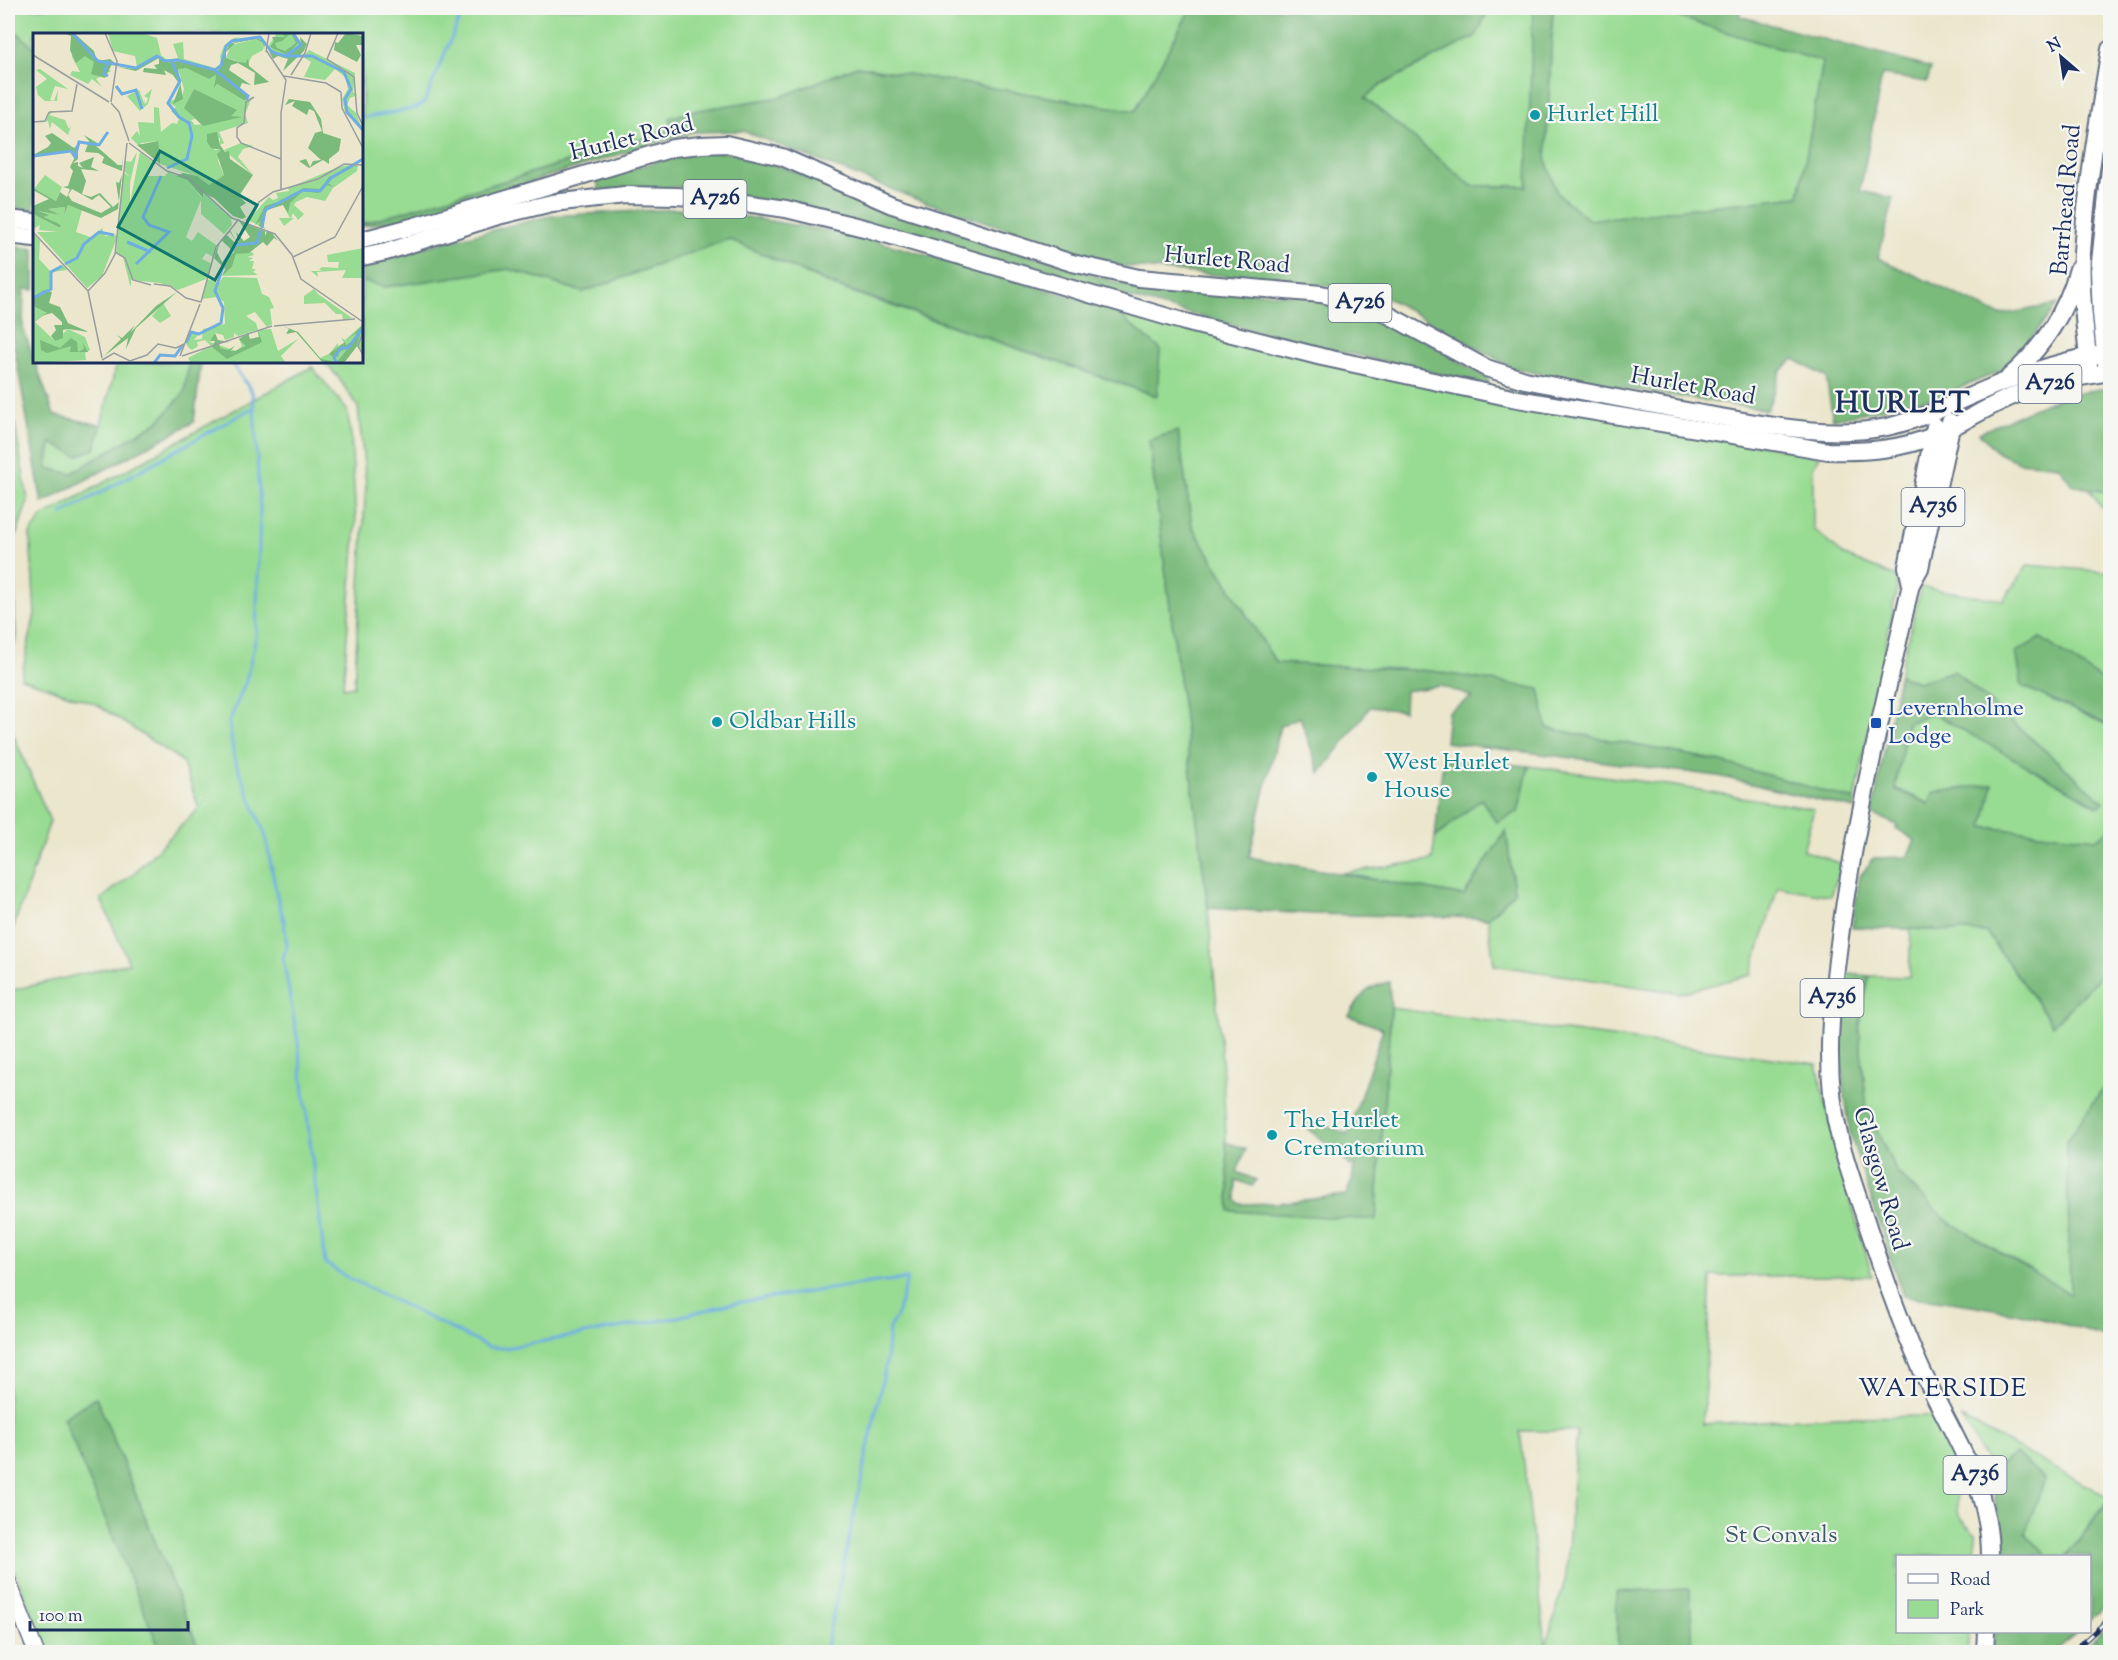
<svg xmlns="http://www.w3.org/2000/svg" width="2118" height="1660" font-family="'Sorts Mill Goudy',serif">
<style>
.green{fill:#98db92;stroke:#5a8578;stroke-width:1.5;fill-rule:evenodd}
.forest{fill:#7abb7c;stroke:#4a756d;stroke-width:1.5}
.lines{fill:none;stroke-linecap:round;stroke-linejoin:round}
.stream{stroke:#6faee2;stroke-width:3}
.secondary-casing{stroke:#646f84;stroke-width:18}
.primary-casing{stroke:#646f84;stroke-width:20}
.secondary{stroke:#fff;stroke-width:15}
.primary{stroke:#fff;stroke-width:16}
.rail-casing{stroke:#1b2f5e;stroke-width:5}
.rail{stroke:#f6f6f2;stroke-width:3;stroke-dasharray:9;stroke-linecap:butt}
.culture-dot{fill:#0f9aa8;stroke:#f6f6f2;stroke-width:2}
.transit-dot{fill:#1a4fb4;stroke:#f6f6f2;stroke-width:2}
.labels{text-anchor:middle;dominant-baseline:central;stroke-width:4.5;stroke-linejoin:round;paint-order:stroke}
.shield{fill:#f6f6f2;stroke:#5d6b8a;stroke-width:1.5}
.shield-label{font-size:22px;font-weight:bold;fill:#1b2f5e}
.culture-label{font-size:24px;fill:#0d838f;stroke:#f6f6f2;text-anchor:start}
.street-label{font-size:24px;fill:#1b2f5e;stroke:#f6f6f2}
.transit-label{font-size:24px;fill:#164399;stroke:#f6f6f2;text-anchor:start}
.park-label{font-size:24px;fill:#3a5a6b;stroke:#f6f6f2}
.neighbourhood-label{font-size:26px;letter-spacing:1.5px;fill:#1b2f5e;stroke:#f6f6f2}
.district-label{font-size:30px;font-weight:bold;letter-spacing:1.5px;fill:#1b2f5e;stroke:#f6f6f2}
.inset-river{fill:none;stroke:#6faee2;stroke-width:3}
.inset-road{fill:none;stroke:#989da0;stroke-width:1.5}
.view{fill:#0f766e;fill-opacity:0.15;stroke:#0f766e;stroke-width:3}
.inset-edge{fill:none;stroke:#1b2f5e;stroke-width:3}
</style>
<rect width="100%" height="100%" fill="#f6f6f2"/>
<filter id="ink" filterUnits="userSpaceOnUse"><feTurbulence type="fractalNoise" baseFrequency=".0167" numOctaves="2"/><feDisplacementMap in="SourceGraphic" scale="12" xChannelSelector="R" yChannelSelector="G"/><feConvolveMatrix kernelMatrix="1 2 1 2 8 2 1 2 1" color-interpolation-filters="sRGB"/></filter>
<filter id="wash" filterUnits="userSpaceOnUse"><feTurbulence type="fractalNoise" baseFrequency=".008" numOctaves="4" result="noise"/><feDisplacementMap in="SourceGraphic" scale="24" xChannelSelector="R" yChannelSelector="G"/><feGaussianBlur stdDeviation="1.35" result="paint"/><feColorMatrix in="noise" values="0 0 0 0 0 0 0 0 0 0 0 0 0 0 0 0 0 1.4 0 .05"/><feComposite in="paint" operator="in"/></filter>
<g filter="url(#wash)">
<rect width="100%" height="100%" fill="#ebe6cc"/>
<g class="green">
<polygon points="8,8 1191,8 1135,111 857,66 781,97 693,111 670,118 673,130 362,224 362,34 34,34 34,48 8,24"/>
<polygon points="1489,8 1533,8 1528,186 1472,186 1365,98 1379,86 1476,36"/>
<polygon points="1553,8 1649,8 1823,62 1799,196 1589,220 1557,193 1546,160"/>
<path d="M729 239 831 285 1156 396 1160 349 1111 308 1820 457 1813 467V529L1845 556 1899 578 1855 800 1714 760 1546 728 1432 671 1276 663 1192 526 1178 432 1149 440 1207 899 1222 1060 1230 1210 1376 1220 1391 1008 1817 1064 1834 1141 1872 1276H1711L1703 1424 1838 1417 1933 1416 1952 1461 1959 1516 1976 1535 1974 1556H1898V1632H1969L1967 1652H200L96 1397 64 1418 161 1652H47L8 1553V991L129 963 101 899 133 874 199 808 182 761 96 704 21 678 35 614 30 534 42 517 312 367 347 410 351 436 356 523 343 688 354 686 366 484 358 407 338 377 325 362H362V281L385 287 509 269 583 292ZM1520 1431H1577L1566 1576 1546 1646Z"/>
<polygon points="117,362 189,362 184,393 159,421 71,474 47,468 51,443 95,449"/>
<polygon points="8,386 28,501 13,544 16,639 8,660"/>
<polygon points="2089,489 2110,493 2110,520"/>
<polygon points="2028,565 2110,572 2110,686 2041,638 2022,686 2110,726 2110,829 2096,839 1982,827 1992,784 1930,804 1895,788 1907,723 1933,713 2098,806 2104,802 1954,671 1918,682 1899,675 1921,587 2003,600"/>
<polygon points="8,714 13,734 50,821 8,943"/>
<polygon points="1529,766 1675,786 1814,809 1803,850 1842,864 1831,896 1778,887 1751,975 1680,993 1494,965 1488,918 1514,892 1506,831 1464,896 1342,873 1432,860 1435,838 1481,798 1518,812"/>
<polygon points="1911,929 1986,932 2053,1025 2110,966 2110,1078 2067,1141 2071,1295 1946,1220 1896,1171 1867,1110 1859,1029 1869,976 1909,977"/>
<polygon points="1962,1418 2110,1498 2067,1556 2047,1556 2025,1533 2017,1455 1991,1470"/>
<polygon points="2094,1638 2101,1652 2078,1652"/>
</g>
<g class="forest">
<polygon points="1191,8 1489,8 1476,36 1379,86 1365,98 1472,186 1527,186 1533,8 1553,8 1546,160 1557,193 1589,220 1799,196 1823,62 1649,8 1742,8 1739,16 1931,68 1927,82 1882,75 1860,191 1894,198 1878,258 2000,315 2058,304 2033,336 2001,371 1941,396 1833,419 1826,377 1794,359 1781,371 1767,410 1580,382 1513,368 1387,298 1358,289 1122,266 916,199 743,131 692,132 416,217 362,226 362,224 672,130 670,118 693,111 781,97 857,66 1135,111"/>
<polygon points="8,24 34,48 34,210 8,207"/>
<polygon points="711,151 747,155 790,170 908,216 1128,286 1241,291 1310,297 1372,312 1406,329 1488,379 1488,385 1298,342 725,192 680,187 598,190 598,179 686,153"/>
<polygon points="694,208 859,236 1111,308 1160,349 1157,396 831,284 729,239 583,292 509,269 385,287 362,281 362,262 549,216"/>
<polygon points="8,246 34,249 34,290 24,289 23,328 54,415 101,425 95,449 77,456 51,443 47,468 71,474 159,421 184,393 189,362 201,362 194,422 42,503 8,312"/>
<path d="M2110 388V493L2072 485 2059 466 2019 462 1998 453 1979 433C2021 414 2064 391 2110 388Z"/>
<polygon points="1178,431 1192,526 1276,663 1432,671 1539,689 1547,728 1714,760 1855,800 1855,809 1718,776 1445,742 1448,712 1472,697 1441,686 1405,691 1404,711 1370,707 1320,774 1300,717 1280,726 1249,857 1464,896 1506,830 1514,892 1488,918 1312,914 1208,908 1149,440"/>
<polygon points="2041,638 2110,686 2110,726 2022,686 2016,652"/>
<polygon points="1954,671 2104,802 2098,806 1933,713 1907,723 1895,789 1929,804 1933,793 1993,784 1983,827 2096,839 2110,829 2110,966 2053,1025 1986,932 1852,927 1860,876 1874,858 1907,857 1915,840 1896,828 1897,825 1872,814 1899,675 1918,682"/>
<polygon points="1443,759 1529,766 1518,812 1496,822 1481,799 1435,838"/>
<path d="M1845 973 1869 976 1859 1029 1867 1110 1896 1171 1946 1220 2070 1294 2067 1141 2110 1078V1339C2044 1315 1973 1304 1903 1296L1850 1134 1839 1048Z"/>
<path d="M1389 982 1391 1008 1376 1220 1230 1211 1226 1142 1246 1149 1237 1172 1256 1180 1253 1186 1236 1180V1200L1240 1204 1277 1203 1346 1195 1352 1180 1354 1165 1349 1166 1339 1153 1308 1129 1312 1120 1348 1134 1383 1029 1349 1016C1362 994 1364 988 1389 982Z"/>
<polygon points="96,1397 200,1652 161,1652 63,1418"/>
<polygon points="2016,1454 2045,1479 2025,1533 2047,1556 1999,1556 2000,1533 1991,1470"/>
<polygon points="2110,1500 2110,1602 2090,1620 2090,1556 2067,1556"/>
<polygon points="1690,1589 1693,1652 1618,1652 1616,1592"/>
<polygon points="2110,1623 2110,1652 2101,1652 2094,1638"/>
<polygon points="1994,1632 2077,1632 2053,1652 1993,1652"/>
</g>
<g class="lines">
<g class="stream">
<polyline points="362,118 417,108 425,101 464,8"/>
<polyline points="254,407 260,510 256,637 246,681 229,722 234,758 265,834 277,896 284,921 287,946 283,958 298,1042 325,1263 345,1276 488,1347 505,1348 674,1318 729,1304 876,1282 907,1279 897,1315 889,1328 886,1363 825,1652"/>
<polyline points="62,514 254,407 252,392 231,362"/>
</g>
</g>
</g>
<g filter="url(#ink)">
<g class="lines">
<defs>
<polyline id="secondary" points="8,1581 36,1652"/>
<g id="primary">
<polyline points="8,219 34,222"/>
<polyline points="8,235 34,238"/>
<path d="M362 240 415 226 673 148 701 145 726 144 782 157 892 205 1072 263 1139 278 1321 294 1372 306 1486 368 1525 380C1584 392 1643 403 1703 414 1764 424 1826 439 1887 427 1928 418 1963 398 2001 383 2037 369 2072 358 2110 353"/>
<path d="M362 257 386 252 498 216 552 203 625 195 677 196 725 200 786 209 868 229 1185 322 1322 357 1512 398 1828 451C1864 452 1901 450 1935 435 1962 424 1986 407 2013 396 2043 383 2078 377 2110 372"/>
<polyline points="2106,364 2101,313 2099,271 2110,168"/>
<path d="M2089 366C2085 329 2080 290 2082 252 2087 184 2099 116 2110 49"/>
<path d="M2009 377C2042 349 2067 311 2078 269"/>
<path d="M1950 422 1951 427 1920 568 1911 584C1884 706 1853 828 1838 952 1830 1014 1824 1077 1840 1139 1847 1167 1857 1194 1866 1221 1882 1269 1898 1317 1919 1364 1948 1430 1990 1481 1990 1556"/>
<polyline points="1911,584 1907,567 1935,426"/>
<polyline points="1985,1652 1986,1632"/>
</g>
</defs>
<use href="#secondary" class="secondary-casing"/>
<use href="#primary" class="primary-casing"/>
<use href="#secondary" class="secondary"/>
<use href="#primary" class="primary"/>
<defs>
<polyline id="rail" points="2072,1652 2110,1618"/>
</defs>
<use href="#rail" class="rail-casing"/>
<use href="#rail" class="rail"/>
</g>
</g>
<g class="culture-dot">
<circle cx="1535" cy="115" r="6"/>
<circle cx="717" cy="722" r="6"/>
<circle cx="1372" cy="777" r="6"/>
<circle cx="1272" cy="1135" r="6"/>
</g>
<rect class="transit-dot" x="1870" y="717" width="12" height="12" rx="3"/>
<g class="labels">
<g class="shield">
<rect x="683.5" y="180" width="63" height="38" rx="4.5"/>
<rect x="1328.5" y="284" width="63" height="38" rx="4.5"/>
<rect x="2018.5" y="365" width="63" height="38" rx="4.5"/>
<rect x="1901.5" y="488" width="63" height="38" rx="4.5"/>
<rect x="1800.5" y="979" width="63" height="38" rx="4.5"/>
<rect x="1943.5" y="1456" width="63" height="38" rx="4.5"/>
</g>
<g class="shield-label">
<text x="715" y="199">A726</text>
<text x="1360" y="303">A726</text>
<text x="2050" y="384">A726</text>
<text x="1933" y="507">A736</text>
<text x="1832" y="998">A736</text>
<text x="1975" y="1475">A736</text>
</g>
<g class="culture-label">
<text x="1547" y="115">Hurlet Hill</text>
<text x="729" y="722">Oldbar Hills</text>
<text x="1384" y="763">West Hurlet<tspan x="1384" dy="28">House</tspan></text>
<text x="1284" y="1121">The Hurlet<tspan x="1284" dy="28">Crematorium</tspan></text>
</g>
<g class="street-label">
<text transform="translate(632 139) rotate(-14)">Hurlet Road</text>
<text transform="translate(2067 200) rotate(-85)">Barrhead Road</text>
<text transform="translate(1227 261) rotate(5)">Hurlet Road</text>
<text transform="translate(1693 387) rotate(10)">Hurlet Road</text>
<text transform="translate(1880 1179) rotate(74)">Glasgow Road</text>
</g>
<g class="transit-label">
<text x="1888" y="709">Levernholme<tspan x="1888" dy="28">Lodge</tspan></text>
</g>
<g class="park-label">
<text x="1781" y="1536">St Convals</text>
</g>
<g class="neighbourhood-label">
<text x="1943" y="1389">WATERSIDE</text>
</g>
<g class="district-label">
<text x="1903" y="404">HURLET</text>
</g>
</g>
<g transform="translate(33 33)">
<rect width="330" height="330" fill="#ebe6cc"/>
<path d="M31 0H37L48 10 47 17 78 38 63 46 69 54 59 46 55 51 37 42 39 38 47 39 39 24 38 3ZM75 0H109L124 5 128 22 134 27 145 25 140 11 150 9 151 26 182 35 188 30 187 23 191 13 194 10 201 5 207 4 192 13 187 33 181 37 146 26 133 28 125 22 104 34 102 23 80 18ZM244 0H259L267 11 253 22 240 18 236 12ZM223 6 230 10V17L219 23 215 31 193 25 198 12ZM276 17 322 40 320 59 324 62 317 65 314 72 323 80 330 99 312 79 309 66 315 56 312 44 302 36 292 47 271 44 278 29 270 24ZM152 34 176 46 183 42 182 55 184 51 212 68 219 64 212 81 215 90 186 99 191 110 187 112V105L175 106 182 117H188L185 128 191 142 176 152 164 143 127 131 124 108 108 110 107 114 98 105 104 98 107 103 105 89 121 90V74L126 75 128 99 139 90 144 91 146 86 138 78 143 74 135 69 149 63 151 56 145 36ZM161 56 170 62 203 77 186 89 162 92 158 87 162 86 152 75ZM7 36 35 56 22 53 17 67 21 68 25 57 24 68H12L5 62 3 54 14 46 3 37ZM119 56 115 71 107 78 94 63 106 57 112 72 111 67 113 71 115 65 111 63ZM19 78 40 81 21 78 16 82 32 87 36 96 38 93 35 102 19 89 17 96 15 88 2 92 13 88 16 80ZM208 110 221 113 210 116 205 124 220 142 191 117ZM104 119 97 150V170L107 119 120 129 115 143H132L135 139 154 147 169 165 170 160 198 185 199 192 191 201 168 181V167L153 204 159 208 165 199 183 212 180 224 173 220 169 226 179 231 173 246 145 257 127 250 98 247V253L97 252 90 224 83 220 90 139 97 144 91 138 92 128 98 129ZM325 132 324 138 300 155 292 168 274 164 263 169 261 172 271 181 265 187 260 180 258 185H261L251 193 246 185H257L250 172H243L231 180 228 194 215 187 236 164 240 167 245 165 243 160 256 158 255 155 308 133ZM12 142 29 154 23 168 1 156ZM35 172 49 177 43 199 60 205 69 195 72 203 85 202 69 243 54 255 4 199H25L6 197 7 192 0 196V181L27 195 28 192 20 191 5 178 27 182 15 176 32 174 31 181ZM0 200 7 208 6 226 18 239 30 232 34 237 19 239V256L0 269ZM330 215V245H309L313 237 284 239 285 244 278 238H290L286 237 289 234 305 235 306 229H295L294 222ZM219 219 221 222 214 224 220 225 216 228H221L219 236H223L220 239 225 242 189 243 199 234 203 221ZM190 244 224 245 229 261 236 264 241 275 237 276 239 291 234 294 222 279 213 283 223 290 225 297 238 296 245 318 265 306 248 323 253 330H158L155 325 178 313 172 307 164 309 165 313 159 317 155 314 153 310 159 299 166 301 161 307 169 306 170 296 192 291 191 269 184 264 169 266 174 247 181 246 185 252ZM224 297 226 304 217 306 215 300 206 306 209 313 203 318 177 309 182 300 190 302 192 307 201 304V300L205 303ZM281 256 285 261 319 285 310 287 309 281H303L292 270 271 271V263ZM130 270 138 283 127 290 119 283ZM0 273 14 280 2 289 22 308 35 296 52 304 57 317 52 320 53 327 0 330ZM330 291V321L324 313 311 330H290L287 325 296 321 305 310V313L311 310 308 305 312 307Z" fill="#98db92" fill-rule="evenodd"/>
<path d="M31 0H41L61 18 64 28 77 26 83 31H79L72 45 58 41 61 29 52 23 43 30 37 17 38 3ZM247 0H251L254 2 257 1 249 8 242 10 244 15 252 18 263 10 258 0 267 8 254 22 237 14 241 8 239 4H253ZM313 0 330 3V12H323L328 22 324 29 301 17 302 9 305 10ZM222 4 232 9 231 17 230 10 223 6 202 10 193 19V25L202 28 213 30 215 25 216 33 236 49 221 52 222 40 205 30 198 32 196 37 218 52 209 50 206 57 215 62 212 68 184 51 181 56 183 42 176 46 153 35 145 36 150 66 140 71 147 52 140 42 131 37 133 42 110 39 111 35 124 36 121 32 126 31V25L103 38 84 34 102 36 123 24 140 28 135 30 147 28 185 38 196 11ZM267 4 274 11 271 18 250 38 255 26 245 23 240 26 234 14 253 24 268 12ZM161 56 204 77 198 83 209 84 170 93 151 75ZM256 66 277 69 288 86 290 100 308 106 306 118 296 126V131L290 127 276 135 266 128 273 126 277 134 280 128 288 127 275 115 282 100 289 98 281 78 276 76 274 82 259 73 262 68 252 72ZM73 99 68 111 63 113 85 132H89L90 123 89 138 69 130 71 124 65 120 52 119 56 108 51 102 66 111ZM184 99 187 112 192 119 196 118 197 126 220 142 206 163 213 170 207 174 213 184 209 186 200 183 181 165 170 160V165L154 147 143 143 150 140 137 137 164 143 176 152 191 142 184 121 188 117 178 115 174 109V101ZM19 100 41 115 45 111V126L40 130 45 129V133L50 135 46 130 61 124 58 134 66 138 48 136 53 148 49 161 58 164 67 160 80 174 86 169 83 149 86 150 89 142 85 176 68 185 35 172 31 182 32 174 15 176 27 182 5 178 16 182 11 184 28 192 27 195 0 181V173L16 166 0 157V155L23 168 27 159 34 164 37 156 30 154 35 153 40 138 37 134 42 124 37 118 0 122 15 114 18 110 12 103ZM39 156 59 167 66 162 78 174 68 180 39 168 35 162ZM125 108 127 121V131L104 112ZM324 132 298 146 295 150 300 154 294 152 285 160 270 158 257 170 255 180 250 172 234 177 229 193 233 196 226 193 227 188 222 192 232 173 252 167 271 155 287 156 296 144ZM206 188 232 198V203L234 198 239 200 245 208 241 205 234 213 230 209 216 220 203 221 199 234 189 243 192 236 181 225 183 217 187 209 184 219 189 229 201 219 188 207 197 197 203 208 197 199 194 202 201 209H206L203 199 211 208 217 204ZM11 257 19 259 16 270 27 274 35 290 56 299 35 296 30 297V305L22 308 18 303 23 297 21 292H29V289L19 280 8 283 14 280 0 273V264ZM144 259 103 295 93 316 95 305 71 323 88 306 84 302 89 305 102 292 97 300 123 273ZM330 292 324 313 311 330H290L263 299 253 301 256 296 250 293 265 299 288 326 304 329 315 315 306 319 305 325 303 320 300 324 296 321 312 309 313 312 322 307 323 300 314 307ZM225 297 229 309 194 326 179 314 182 308H177L182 300 185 307 197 309 186 310 187 315 195 317 202 313 197 318H202L213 313 206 306 215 300 217 306 226 304ZM38 305 44 309 45 319 51 316 50 310 55 319H37L38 313 14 320 8 317 7 307 27 315Z" fill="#7abb7c" fill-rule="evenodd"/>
<path class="inset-river" d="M39 0 65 28 103 35 124 23 132 28 145 27 182 37 188 33 193 13 199 8 227 4 239 19 252 23 268 12 260 0M252 23H279L311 39 318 56 312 66 314 79 330 97M182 37 215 63 213 67M75 43 71 41 75 28M83 53 89 61 103 57 109 76M0 123 38 118 42 124 46 109 66 112 75 99M134 135 154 126 159 103 156 90 146 84 135 70 147 48 138 27M229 195 232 177 270 157 287 158 298 145 330 126M94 209 118 219M32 231 44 225 51 211 66 199 81 202M103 231 136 199 116 192 110 184 128 143M0 265 18 256V239L29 233M153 310 158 299 166 301 188 290 190 275 182 258 192 228 203 212 224 210 228 196M121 330 127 322 142 323 149 313M304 330 301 325 308 315H315L330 295"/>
<path class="inset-road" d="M72 0 84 28 78 69M305 0 294 26 321 44 324 80 330 93M233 17 253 47 248 80V157M233 19 236 0M0 22 76 69M258 42 272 20 278 0M251 43 293 50 308 59M308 59 309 75 330 115M221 64 213 69 211 90 204 95V104L208 110 248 126M78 70 86 79 96 108M16 79 39 78 44 51M0 89 12 88 16 79M96 110 134 138 155 145 199 185 242 201 259 222 268 246 330 289M213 188 226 169 240 159 285 146 311 131 330 132M0 199 55 258M82 219 92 225 100 247 118 252M260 224 302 204 330 153M121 251 137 253 153 265 168 269M55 258 72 240 82 221 94 110M55 258 69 325M168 269 183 214 206 186M241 293 322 286M330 299 325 313 330 322M147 323 167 271M149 323 239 293M69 327 81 320 97 328 114 322 125 311 143 315 151 311"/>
<path class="view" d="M127 118 224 172 182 247 85 194Z"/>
<rect width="330" height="330" class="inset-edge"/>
</g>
<rect width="2118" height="1660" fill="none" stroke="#f6f6f2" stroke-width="30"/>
<rect x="1896" y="1555" width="195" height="78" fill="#f6f6f2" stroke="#9ea6b7" stroke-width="1.5"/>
<rect x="1908" y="1574" width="30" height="9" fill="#ffffff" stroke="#9ea6b7" stroke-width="1.5"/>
<text x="1950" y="1585" font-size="18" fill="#1b2f5e">Road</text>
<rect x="1908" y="1600" width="30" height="18" fill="#98db92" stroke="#9ea6b7" stroke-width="1.5"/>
<text x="1950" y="1615" font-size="18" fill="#1b2f5e">Park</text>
<g transform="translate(2061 57) rotate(331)" stroke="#f6f6f2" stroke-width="4.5" paint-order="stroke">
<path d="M0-4.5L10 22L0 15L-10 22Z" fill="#1b2f5e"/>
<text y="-9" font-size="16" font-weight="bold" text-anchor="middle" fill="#1b2f5e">N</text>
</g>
<path d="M30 1621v9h158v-9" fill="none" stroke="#1b2f5e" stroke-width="3"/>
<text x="39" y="1621" font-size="18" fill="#1b2f5e" stroke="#f6f6f2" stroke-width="4.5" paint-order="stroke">100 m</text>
</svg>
